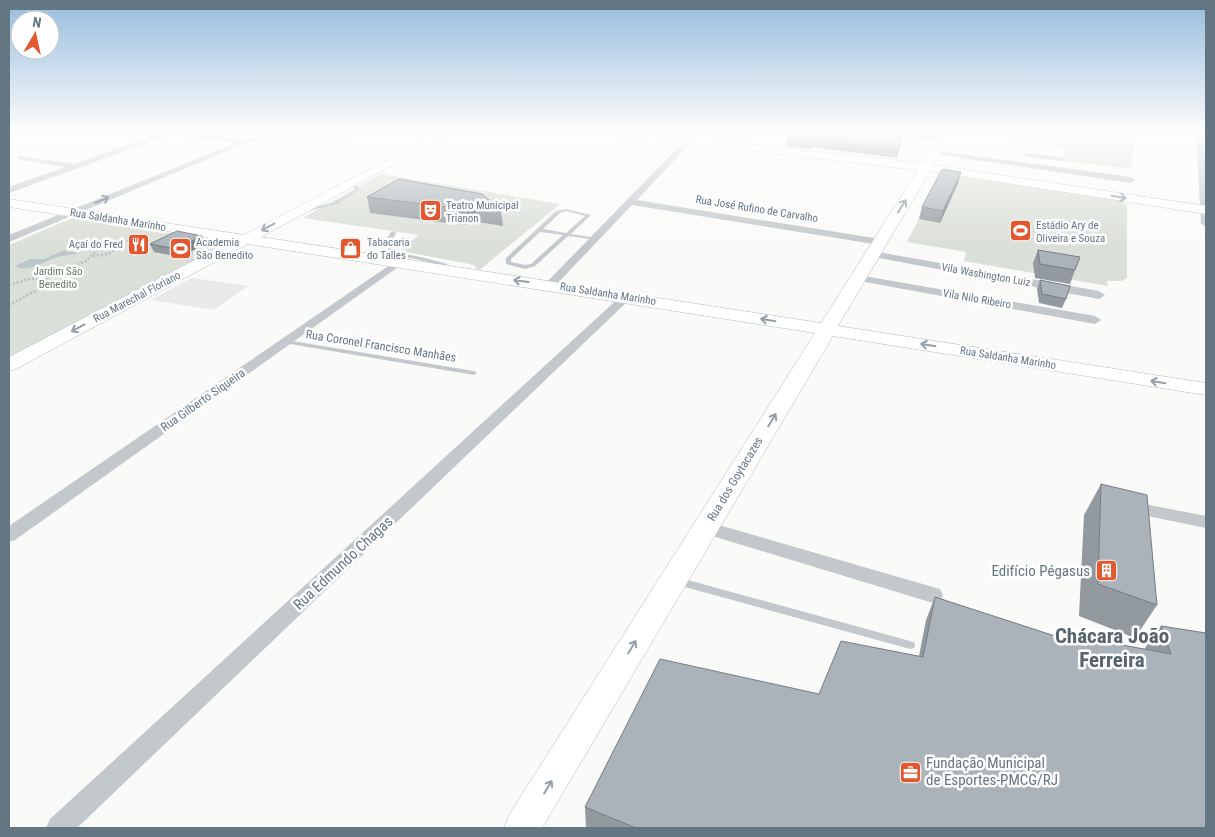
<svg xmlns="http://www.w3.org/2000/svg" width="1215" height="837" font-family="'Roboto Condensed',sans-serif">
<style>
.built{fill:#e8e9e9}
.green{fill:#dadfd7}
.water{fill:#bbc7cb}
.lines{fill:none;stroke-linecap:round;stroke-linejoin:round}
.secondary-casing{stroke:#b3babf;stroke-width:1}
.path{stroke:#bbbfc2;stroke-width:2.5;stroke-dasharray:2 2;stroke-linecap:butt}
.service{fill:#c3c8cc;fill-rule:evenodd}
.minor{fill:#c3c8cc;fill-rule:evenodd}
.secondary{fill:#fff;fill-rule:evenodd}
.wall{fill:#929a9f}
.shaded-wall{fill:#777d82}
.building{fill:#aab3b9;stroke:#777d82}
.oneway{stroke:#939fa8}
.oneway2{stroke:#6a7a87}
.labels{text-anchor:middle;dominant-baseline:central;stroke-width:5;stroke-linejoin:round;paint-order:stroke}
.far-poi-label{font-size:11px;fill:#657683;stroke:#fff;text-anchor:start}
.far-street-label{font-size:11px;fill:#657683;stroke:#fff}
.far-park-label{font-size:11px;fill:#687a64;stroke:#fff}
.street-label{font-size:12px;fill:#657683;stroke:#fff}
.near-street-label{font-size:15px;fill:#657683;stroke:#fff}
.near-poi-label{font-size:15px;fill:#657683;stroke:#fff;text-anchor:end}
.near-district-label{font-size:21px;font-weight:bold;fill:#57646e;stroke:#fff}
</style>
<rect width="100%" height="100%" fill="#fafaf8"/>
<g class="built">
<polygon points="281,131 363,131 318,151 252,143"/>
<polygon points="191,278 192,278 248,286 214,310 151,300"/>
</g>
<g class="green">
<polygon points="969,131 1136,131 1131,168 1124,168 1065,161 1062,147 1041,144 1042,141 999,135 998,133"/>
<polygon points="381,174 560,204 478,271 474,265 407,252 403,247 419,235 303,218"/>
<polygon points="957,177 966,177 1117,200 1127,204 1127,278 1121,281 1107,281 1108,286 964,261 966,252 907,242 939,180"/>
<polygon points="72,218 228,242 9,358 9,245"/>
</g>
<path class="water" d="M65 250 66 252H80C73 255 65 255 57 257 44 261 28 274 15 266L30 259H44Z"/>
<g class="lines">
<defs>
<polygon id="secondary" points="443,131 455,131 261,237 821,323 918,170 603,134 598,131 627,131 922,163 943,131 953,131 933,165 1206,206 1206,214 930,171 838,326 1206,383 1206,395 833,336 542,828 504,828 509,815 815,333 248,244 16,369 9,371 9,357 231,241 9,207 9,199 244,235"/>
</defs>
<use href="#secondary" class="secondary-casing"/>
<g class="path">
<polyline points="93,256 108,254 114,250 112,248"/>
<polyline points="9,285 28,279 43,279 86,261 98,249 113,247 138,236"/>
<polyline points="9,305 50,283 50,280 44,279"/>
</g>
<g class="service">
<polygon points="320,131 325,131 288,141 245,142 243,141 245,140 288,139"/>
<polygon points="351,181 355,181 359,190 338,204 304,212 302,211 334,202 355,190"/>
<path d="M566 209 591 215 571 234 597 238V240L568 236 535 266 525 269 506 264V258L556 211ZM566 211 585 216 566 233 543 229 560 213ZM540 232 563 235 531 264 525 265 511 262V259Z"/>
<polygon points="393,231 396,233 390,244 396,253 416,256 444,263 448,265 451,270 450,271 446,271 444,267 440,265 416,259 397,256 388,256 369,259 369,257 379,254 391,253 384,244 390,233"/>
<polygon points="286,340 474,371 477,373 474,375 284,343 283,342 284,341"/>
<polygon points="677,577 910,641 914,642 915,645 914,648 910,649 674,584 672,581 674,578"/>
</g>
<g class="minor">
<polygon points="160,131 177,131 244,139 266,131 275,131 9,242 9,235 236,143 170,135 9,193 9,187 65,167 21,160 17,158 18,156 74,164 160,133"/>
<polygon points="694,131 702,131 637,200 880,239 885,242 880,245 632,205 554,287 546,287 544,285 546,283"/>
<polygon points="870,131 890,131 944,137 948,139 944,141 874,133"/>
<polygon points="1196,131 1203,131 1206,172 1206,227 1201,224"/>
<polygon points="932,150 1131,177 1135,180 1131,183 935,154 931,152"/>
<polygon points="1025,153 1061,157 1065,159 1061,161 1028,157 1024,155"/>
<polygon points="872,251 1099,291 1105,295 1099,299 868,256 867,254 868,252"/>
<polygon points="397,260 401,261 402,263 401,265 15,540 9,542 9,526"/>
<polygon points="858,275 1095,316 1101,320 1095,324 854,280 852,278 854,276"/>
<polygon points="626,293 630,295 632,297 630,299 77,828 46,828 50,819 622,295"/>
<polygon points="1129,501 1206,516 1206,528 1123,511 1120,507 1123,503"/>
<polygon points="705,521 933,587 940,589 943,595 940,601 933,603 699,532 696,527 699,522"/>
</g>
<use href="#secondary" class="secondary"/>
</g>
<g class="wall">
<polygon points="793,131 899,151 897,158 812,147 811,149 786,146 786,140"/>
<polygon points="399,179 501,210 503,226 478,222 463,225 370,213 367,197"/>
<polygon points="958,183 940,223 919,219 922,207"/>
<polygon points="202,236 205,244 180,257 154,252 150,244"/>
<polygon points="1038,250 1075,270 1070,284 1035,278 1033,263"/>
<polygon points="1040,280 1066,299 1062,308 1039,303 1037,289"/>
<polygon points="1101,484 1157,605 1135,638 1079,616 1084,515"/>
<polygon points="935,597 1058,637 1145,649 1145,648 1161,626 1206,633 1206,828 586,828 585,807 819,694 919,656 926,620"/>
</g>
<g class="shaded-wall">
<polygon points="961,172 958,183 940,223 943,211"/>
<polygon points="476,206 478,222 463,225 461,209"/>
<polygon points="202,236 205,244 180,257 176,249"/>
</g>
<g class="building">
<polygon points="793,131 892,131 902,132 899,151 814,140 812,142 786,140"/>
<polygon points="942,169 961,172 943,211 922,207"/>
<polygon points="399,179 482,194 501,210 476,206 461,209 367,197"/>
<polygon points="177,231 202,236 176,249 150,244"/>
<polygon points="1038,250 1080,257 1075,270 1040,264"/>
<polygon points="1040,280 1070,286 1066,299 1042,294"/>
<polygon points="1101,484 1147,495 1157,605 1098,584"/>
<polygon points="935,597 1058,637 1084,638 1171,654 1161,626 1206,633 1206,828 636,828 585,807 660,659 819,694 841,641 923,657"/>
</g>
<defs><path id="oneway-shaft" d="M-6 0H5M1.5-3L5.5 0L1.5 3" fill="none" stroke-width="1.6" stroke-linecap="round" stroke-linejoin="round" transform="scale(1.25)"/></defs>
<g class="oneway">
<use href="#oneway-shaft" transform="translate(1119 197) rotate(9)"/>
<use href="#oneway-shaft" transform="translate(902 206) rotate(-58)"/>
<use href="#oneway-shaft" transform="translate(268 227) rotate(152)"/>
<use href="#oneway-shaft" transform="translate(521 281) rotate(-172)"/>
<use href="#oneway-shaft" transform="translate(768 320) rotate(-171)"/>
<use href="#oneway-shaft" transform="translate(78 328) rotate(152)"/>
<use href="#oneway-shaft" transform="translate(928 345) rotate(-171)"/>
<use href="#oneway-shaft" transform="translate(1158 382) rotate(-171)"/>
<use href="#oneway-shaft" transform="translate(772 420) rotate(-59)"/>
<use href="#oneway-shaft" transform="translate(632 647) rotate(-59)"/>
<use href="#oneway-shaft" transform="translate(548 787) rotate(-59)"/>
</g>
<use class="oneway2" href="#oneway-shaft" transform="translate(102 200) rotate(-23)"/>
<linearGradient id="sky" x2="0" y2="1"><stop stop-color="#96bcdc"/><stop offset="0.53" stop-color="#fdfdfc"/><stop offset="1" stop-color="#fdfdfc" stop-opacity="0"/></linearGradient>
<rect width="1215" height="248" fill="url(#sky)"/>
<defs>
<symbol id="theatre-square" viewBox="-11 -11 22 22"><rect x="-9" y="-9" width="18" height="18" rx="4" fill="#e4572e" stroke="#fff"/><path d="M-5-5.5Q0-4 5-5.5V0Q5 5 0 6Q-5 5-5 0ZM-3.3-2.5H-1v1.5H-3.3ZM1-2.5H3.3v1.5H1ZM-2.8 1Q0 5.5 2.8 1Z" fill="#fff"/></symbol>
<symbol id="stadium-square" viewBox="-11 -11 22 22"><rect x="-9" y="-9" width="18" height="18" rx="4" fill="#e4572e" stroke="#fff"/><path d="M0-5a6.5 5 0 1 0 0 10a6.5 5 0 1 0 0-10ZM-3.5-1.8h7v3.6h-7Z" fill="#fff"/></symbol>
<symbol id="restaurant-square" viewBox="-11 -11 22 22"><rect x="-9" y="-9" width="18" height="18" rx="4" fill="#e4572e" stroke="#fff"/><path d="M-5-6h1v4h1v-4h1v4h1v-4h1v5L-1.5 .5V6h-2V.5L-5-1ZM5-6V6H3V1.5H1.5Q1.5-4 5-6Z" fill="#fff"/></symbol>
<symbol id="shop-square" viewBox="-11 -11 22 22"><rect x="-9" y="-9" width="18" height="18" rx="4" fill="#e4572e" stroke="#fff"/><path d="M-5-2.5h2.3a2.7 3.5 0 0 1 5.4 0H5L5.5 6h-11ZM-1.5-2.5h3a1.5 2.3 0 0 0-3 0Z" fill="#fff"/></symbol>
<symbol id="building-square" viewBox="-11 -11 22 22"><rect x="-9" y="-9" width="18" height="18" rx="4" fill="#e4572e" stroke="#fff"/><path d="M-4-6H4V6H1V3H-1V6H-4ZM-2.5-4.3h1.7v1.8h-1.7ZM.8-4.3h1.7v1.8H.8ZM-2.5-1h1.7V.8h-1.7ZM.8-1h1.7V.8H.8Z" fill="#fff"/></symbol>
<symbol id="office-square" viewBox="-11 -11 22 22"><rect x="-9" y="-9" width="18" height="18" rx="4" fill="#e4572e" stroke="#fff"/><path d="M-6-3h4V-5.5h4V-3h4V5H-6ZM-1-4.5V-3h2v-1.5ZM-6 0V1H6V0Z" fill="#fff"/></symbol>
</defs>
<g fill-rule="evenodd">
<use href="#theatre-square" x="418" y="198" width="25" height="25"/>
<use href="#stadium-square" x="1008" y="218" width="25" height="25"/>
<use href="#restaurant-square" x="126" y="232" width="25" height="25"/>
<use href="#stadium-square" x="168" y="236" width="25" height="25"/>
<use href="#shop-square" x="338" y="236" width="25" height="25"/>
<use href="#building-square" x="1094" y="558" width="25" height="25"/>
<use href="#office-square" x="898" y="760" width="25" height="25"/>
</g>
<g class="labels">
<g class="far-poi-label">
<text x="446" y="205">Teatro Municipal<tspan x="446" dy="13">Trianon</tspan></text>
<text x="1036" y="225">Estádio Ary de<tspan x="1036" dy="13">Oliveira e Souza</tspan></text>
<text x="196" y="242">Academia<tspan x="196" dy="13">São Benedito</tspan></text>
<text x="367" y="242">Tabacaria<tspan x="367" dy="13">do Talles</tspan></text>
<text x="123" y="244" text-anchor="end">Açaí do Fred</text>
</g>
<g class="far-street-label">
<text transform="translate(757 209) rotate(9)">Rua José Rufino de Carvalho</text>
<text transform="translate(118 220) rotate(9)">Rua Saldanha Marinho</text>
<text transform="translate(986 275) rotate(10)">Vila Washington Luiz</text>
<text transform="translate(608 294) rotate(9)">Rua Saldanha Marinho</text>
<text transform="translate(137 297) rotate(-28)">Rua Marechal Floriano</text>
<text transform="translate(977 299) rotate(10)">Vila Nilo Ribeiro</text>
<text transform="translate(1008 358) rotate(9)">Rua Saldanha Marinho</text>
</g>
<g class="far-park-label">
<text x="58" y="271">Jardim São<tspan x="58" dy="13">Benedito</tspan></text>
</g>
<g class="street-label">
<text transform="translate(381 346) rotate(9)">Rua Coronel Francisco Manhães</text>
<text transform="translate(203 400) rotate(-35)">Rua Gilberto Siqueira</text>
<text transform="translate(735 479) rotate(-59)">Rua dos Goytacazes</text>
</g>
<g class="near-street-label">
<text transform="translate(343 563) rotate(-43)">Rua Edmundo Chagas</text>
</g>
<g class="near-poi-label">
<text x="1090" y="571">Edifício Pégasus</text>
<text x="926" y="763" text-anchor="start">Fundação Municipal<tspan x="926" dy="17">de Esportes-PMCG/RJ</tspan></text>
</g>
<g class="near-district-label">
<text x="1112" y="636">Chácara João<tspan x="1112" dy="24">Ferreira</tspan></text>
</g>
</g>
<rect width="1215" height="837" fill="none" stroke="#657683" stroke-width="20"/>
<g transform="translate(35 35) rotate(9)"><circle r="24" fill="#ffffff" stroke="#c1c8cd"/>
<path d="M0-4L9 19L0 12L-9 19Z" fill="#e4572e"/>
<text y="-8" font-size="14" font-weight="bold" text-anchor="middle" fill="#657683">N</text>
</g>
</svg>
